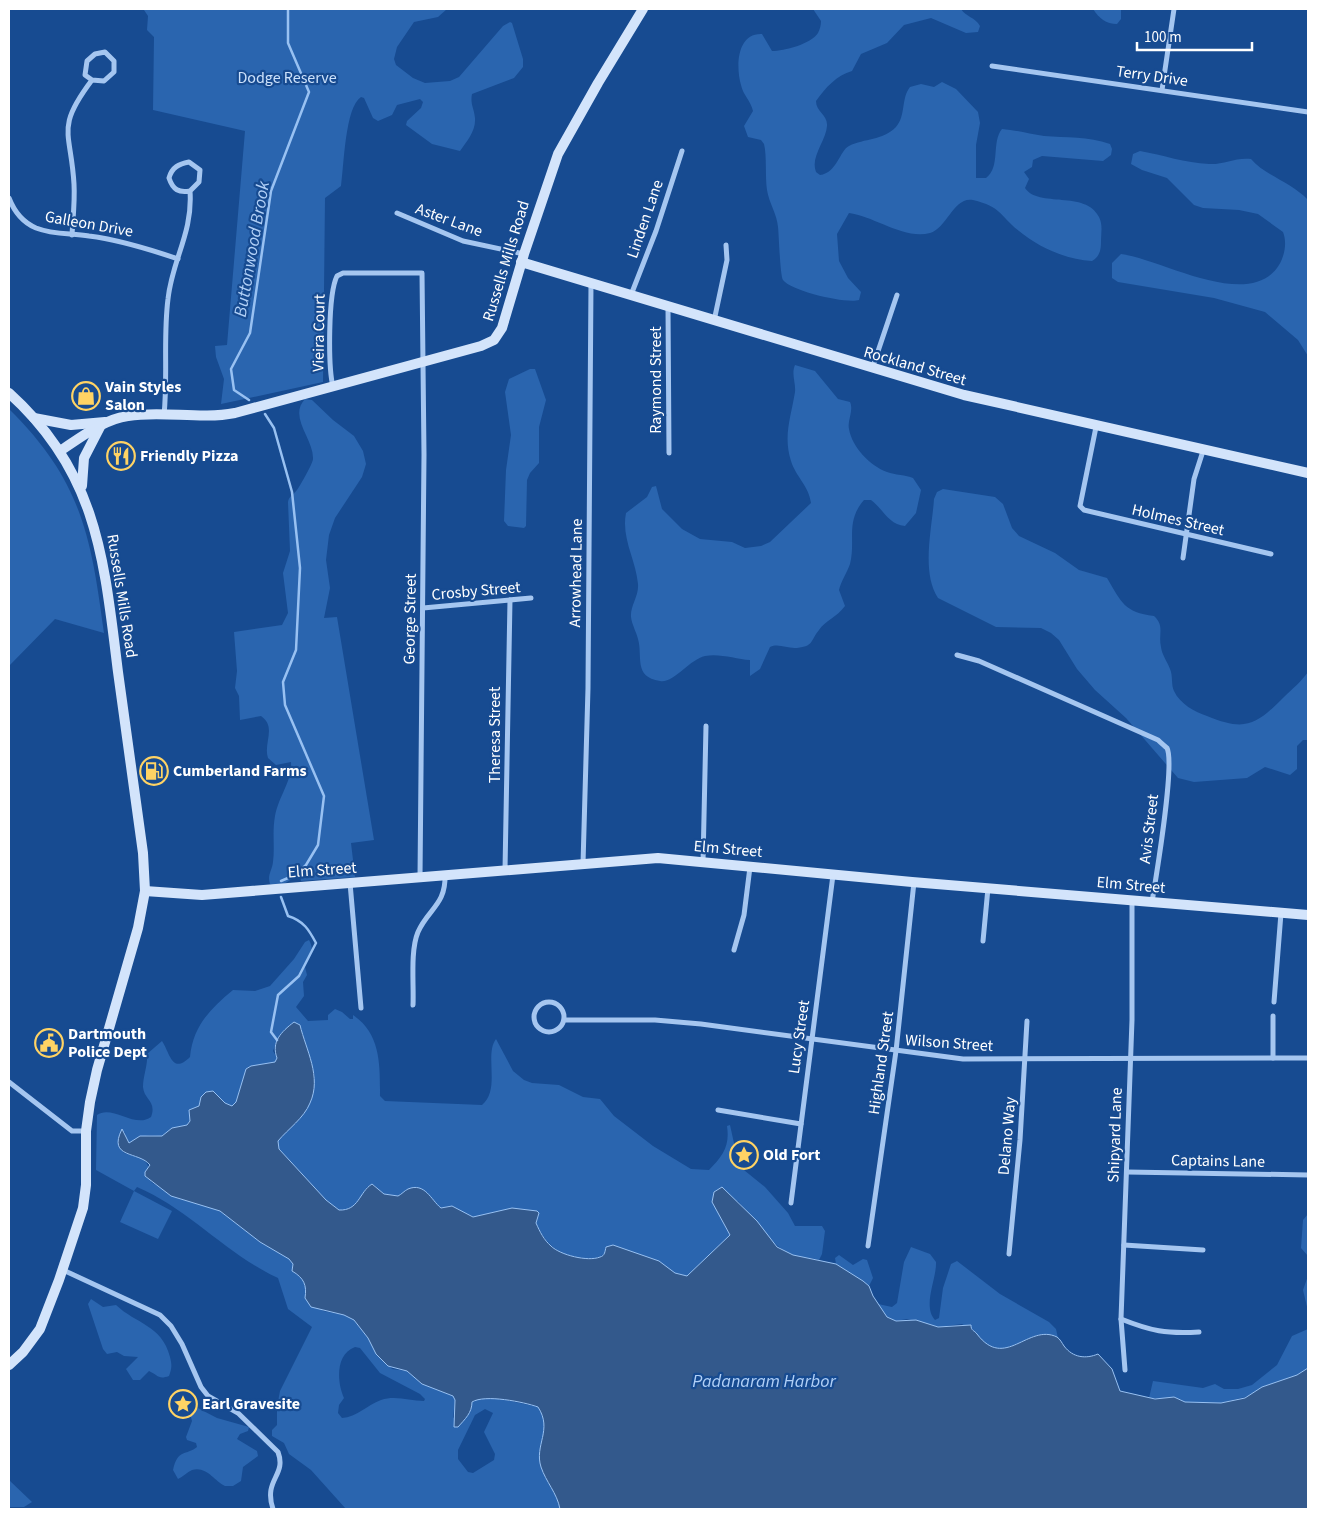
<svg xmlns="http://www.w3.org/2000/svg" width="1317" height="1518" font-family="'Source Sans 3',sans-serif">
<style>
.green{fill:#2a65af;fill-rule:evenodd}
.water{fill:#33598c;stroke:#98c1f2}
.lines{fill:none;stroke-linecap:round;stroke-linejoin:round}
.stream{stroke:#98c1f2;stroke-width:2.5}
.street{stroke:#a5c6f0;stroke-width:5}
.secondary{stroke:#d3e4fb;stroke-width:10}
.labels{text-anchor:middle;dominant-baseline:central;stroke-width:4.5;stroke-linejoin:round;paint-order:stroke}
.street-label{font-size:16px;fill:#fff;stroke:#174b91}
.park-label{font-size:16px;fill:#cce1fb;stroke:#174b91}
.poi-label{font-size:16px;font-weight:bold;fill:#fff;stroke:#174b91;text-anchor:start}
.water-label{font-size:18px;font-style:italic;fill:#b1d0f7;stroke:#174b91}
</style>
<rect width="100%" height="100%" fill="#174b91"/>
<g class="green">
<path d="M140 9H447L438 17 414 22 397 47 394 59 396 65 413 78 425 83 450 81 459 77 503 26 510 22 512 23 523 59V67L514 78 472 94C470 104 474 108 475 118 476 131 467 141 460 151L432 144 406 125 407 121 421 108 423 102 420 99 397 105 392 115 378 121 373 118 364 98 361 97C345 107 344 166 341 186L325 198 323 382 221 404 224 379 216 357 215 346 227 345 245 131 153 110 154 37 147 30 148 16 144 10Z"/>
<path d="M813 9H961C966 17 975 17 980 26L978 32 966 33 931 18 904 25 887 43 861 54 852 71C837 75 825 88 816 101 816 112 828 115 827 126 826 141 810 157 816 172L820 175C837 173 840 150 849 146 865 138 882 141 896 127 906 116 901 98 910 87L921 84 934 87 942 82 956 89 978 112 980 123 976 145V178H986C1001 167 991 142 1002 129 1016 130 1029 134 1044 136 1066 138 1088 136 1110 144L1112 149 1111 155 1103 161 1042 156 1033 160 1032 167 1024 172 1029 179 1025 188C1038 208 1086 190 1099 217 1103 225 1101 233 1101 241 1101 250 1100 256 1092 261 1067 260 1038 247 1019 231 999 215 1002 207 973 200 954 196 947 228 930 233 904 240 874 216 849 213L837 234 839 261 848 278 861 292 859 300C846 304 791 291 783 280 780 275 779 236 778 227 777 214 769 203 767 190 765 176 767 156 764 144L761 140 748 137 744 126 753 111C751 101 743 95 741 85 736 68 736 33 762 34L772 51C784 51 811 44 818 33 820 29 821 25 821 21Z"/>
<path d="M1093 9H1121V19L1117 24C1106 24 1099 18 1093 9Z"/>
<path d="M1140 151C1163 155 1185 163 1209 164 1223 165 1236 157 1251 159 1264 175 1291 182 1308 200V356L1298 340 1265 312 1214 298 1118 282 1112 278V263L1121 254C1161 259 1250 312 1279 265 1285 255 1287 242 1283 232L1258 214 1239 210 1203 208 1194 205 1167 178 1142 170 1131 164 1133 154Z"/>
<path d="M795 365 815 371 838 399 850 402C854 411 847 420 849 429 852 447 870 466 887 472 895 475 906 475 913 478L921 490 916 513 905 526C889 525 883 509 871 500H864C845 522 856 540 850 564 847 573 841 581 839 590L845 606C837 617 825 621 819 630 810 641 814 646 797 648 787 649 779 643 770 647L760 669 750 676V660C736 659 719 653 705 656 690 659 673 684 660 681 633 677 643 656 638 639 636 631 632 625 631 617 630 606 639 596 638 584 636 560 621 538 626 513L647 497 652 487 656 486 662 509 682 529 700 539 732 542 745 548 761 546 770 542 811 503C809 486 796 477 791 461 783 436 791 417 795 392 796 383 791 374 795 365Z"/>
<polygon points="530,369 535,369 546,400 539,427 539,463 530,473 527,480 526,526 524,528 508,526 504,521 506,470 511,435 505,392 509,379"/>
<path d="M305 399 312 400 333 420 354 436 363 451 366 464 362 477 335 518 329 535 326 560 330 588 324 618 337 617 374 840 351 843 355 877 301 881 300 874 279 887 270 884C267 875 272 871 273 862 275 847 272 832 275 816 279 795 292 782 291 762L276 765 268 758C263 743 277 727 261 716L240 720 239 696 235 688 237 671 234 632 282 625 288 613 283 573 290 551 288 502C289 496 293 495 297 490 300 486 313 463 313 459 314 439 288 417 305 399Z"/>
<path d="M9 409C82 481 91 537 104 633L55 619 9 666Z"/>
<path d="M943 489 995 497 1003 504 1012 528 1019 536 1055 553 1079 570 1107 578C1122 603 1124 612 1154 616 1165 626 1158 634 1161 647 1162 655 1167 661 1170 669 1173 675 1171 685 1174 691 1180 704 1195 712 1207 716 1246 732 1256 725 1284 697 1293 688 1301 682 1308 672V740H1303L1297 746V769L1290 775 1265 767 1247 778 1194 782 1178 778 1126 718 1095 690 1077 669 1059 640 1051 633 1041 628 996 627 938 598C921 572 932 529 934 499L937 492Z"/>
<path d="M309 940C315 950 310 957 305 967L307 975 303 982 304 996 296 1007 308 1021 328 1020V1015L335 1009 342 1012 350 1019H353V1015C381 1034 380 1065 380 1096L385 1101 482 1105C501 1089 484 1055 496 1039L513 1071 524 1080 532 1083 559 1085 583 1097 600 1099 614 1116 653 1146 691 1169 709 1170C723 1156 730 1146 727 1126L730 1125 739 1166 765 1187 788 1213 795 1226H822L825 1231 822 1254 819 1260C810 1257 802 1258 793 1255 774 1249 751 1217 738 1201L720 1217 730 1235 687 1276 675 1273 667 1268 604 1254C598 1259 592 1258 585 1258 560 1257 546 1245 536 1223L539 1213 503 1210 474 1217 450 1206 441 1208 407 1189 398 1196 384 1194 374 1185 367 1187C360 1199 355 1211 339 1210L326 1200 279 1149 278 1141 310 1103 315 1076 300 1025 277 1040 273 1051 277 1058 275 1062 251 1066 246 1069 236 1102 232 1106 225 1103 213 1091 201 1097 199 1106 187 1125 172 1128 162 1136C149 1135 140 1135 129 1144L126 1141 125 1132 120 1134 119 1145 124 1153C145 1160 149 1158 151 1182L179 1199 202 1204 220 1211 260 1242 289 1259 293 1264 292 1271 303 1279 305 1286 323 1311 344 1315 354 1320 392 1369 407 1371 422 1384 453 1396 455 1400 453 1418 477 1399 496 1398 538 1407C553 1430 534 1445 541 1467 546 1482 557 1493 560 1509H346L311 1470 289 1454 284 1443 272 1436V1430L277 1425V1407L280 1391 312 1327 288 1309 278 1278C226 1254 189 1209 137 1187L134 1191 172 1211 158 1239 120 1222 134 1191 96 1170 97 1115C112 1104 135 1129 151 1117 157 1101 144 1100 143 1087 143 1076 148 1065 147 1054L162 1041C170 1053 172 1075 190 1057 193 1026 210 1009 233 990L255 991 270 986 294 959 305 942ZM355 1347 360 1348 380 1373 420 1394 425 1399 424 1401C409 1401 396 1395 381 1400 367 1405 357 1417 342 1418L338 1413 339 1405 344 1398C337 1383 335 1354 355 1347ZM485 1409 493 1413 484 1432 495 1454 494 1460 473 1473 468 1472 458 1459V1450L475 1415Z"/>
<polygon points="1308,1214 1308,1256 1301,1248 1303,1220"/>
<path d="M911 1247 930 1254 936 1262C937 1278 922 1306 935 1320L939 1318 943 1288 951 1264 957 1261 1000 1294 1049 1322 1056 1329 1058 1338C1052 1336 1044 1334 1038 1335 1027 1338 1006 1352 993 1348 980 1344 974 1331 962 1324L938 1327 907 1319 896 1321 887 1317 878 1304 892 1307 897 1303 904 1262Z"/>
<polygon points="839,1255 853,1265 863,1259 867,1260 873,1278 869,1286 836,1264 835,1258"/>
<polygon points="1308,1276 1308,1311 1303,1290"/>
<path d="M91 1299 103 1307 116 1305C136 1324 162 1325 170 1357 172 1365 172 1368 169 1376 158 1380 158 1375 149 1371L140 1380H133L126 1369 138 1357 124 1356 117 1352 107 1354 103 1349 88 1304Z"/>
<polygon points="1308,1329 1308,1368 1297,1375 1262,1387 1249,1396 1221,1403 1185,1402 1180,1399 1149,1398 1153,1381 1203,1388 1215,1384 1224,1389 1238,1389 1252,1385 1277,1365 1292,1336"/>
<path d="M192 1405 217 1418 249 1427 248 1431 240 1434 237 1439 257 1451 258 1456 243 1467 241 1481 233 1486H225C214 1481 207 1466 192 1470 187 1472 183 1477 178 1479L173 1470C178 1448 186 1456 197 1447L196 1443 187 1440 186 1437 192 1421 189 1409Z"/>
<polygon points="9,1480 32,1502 24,1507 9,1507"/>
</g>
<path class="water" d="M294 1022 300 1025C306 1050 322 1077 310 1103 304 1118 288 1129 278 1141L279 1149 326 1200 339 1210C359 1211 359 1192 372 1184L384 1194 398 1196C402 1194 404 1191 408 1189 425 1182 431 1200 441 1208L452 1206 473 1217 512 1208 537 1211 539 1213 536 1223C540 1232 544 1240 551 1246 560 1255 588 1262 600 1257 605 1256 605 1251 606 1247L613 1245 659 1261 675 1273 687 1276 730 1235 712 1202 714 1192 722 1187 757 1221 777 1247 793 1255 836 1264 863 1281 869 1286 873 1296 887 1317 896 1321 916 1320 938 1327 971 1325C971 1331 974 1330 977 1334 1005 1371 1028 1323 1057 1337 1060 1339 1062 1343 1064 1346 1073 1358 1086 1359 1098 1354L1112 1369 1120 1391 1155 1399 1174 1397 1185 1402 1221 1403 1245 1398 1262 1387 1297 1375 1308 1368V1509H560C557 1493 546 1482 541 1467 534 1445 553 1430 538 1407 524 1402 485 1394 472 1402 472 1413 465 1419 458 1427H454L455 1400 453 1396 422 1384 407 1371 388 1366 376 1354 368 1338 354 1320 344 1315 311 1307 305 1298C307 1285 304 1278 292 1271L293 1264 289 1259 260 1242 220 1211 171 1196 145 1176V1172L150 1165C139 1151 107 1159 122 1129L129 1143 140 1136H162L172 1128 187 1125 190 1121 189 1110 199 1106 201 1097 206 1092 213 1091 225 1103 232 1106 236 1102 246 1069 251 1066 275 1062 277 1058C271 1042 281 1032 294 1022Z"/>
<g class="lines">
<g class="stream">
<polyline points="249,400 234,390 231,369 250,333 271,191 309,92 288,43 288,9"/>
<polyline points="265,414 274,428 292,492 300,568 296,650 283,682 285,705 324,796 318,845 306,865 295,875 281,881"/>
<path d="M277 1040 271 1032 278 995 299 976 316 943C309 930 304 921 288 916L281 897"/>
</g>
<g class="street">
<polyline points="992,66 1308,112"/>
<polyline points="1162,90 1174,9"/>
<path d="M9 198C14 211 22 222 36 228 54 235 71 233 89 236 120 240 149 249 178 259"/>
<polyline points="397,213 463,241 524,254"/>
<path d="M72 235C73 218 75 201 74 184 71 131 55 129 92 80L104 81 114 72V61L105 52 95 54 87 61 85 75 92 80"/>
<polyline points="631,295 656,231 682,151"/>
<polyline points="668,307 669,453"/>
<polyline points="714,321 727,260 726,245"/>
<polyline points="872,369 897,295"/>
<path d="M333 387C328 366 328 294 337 276L343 273H422L424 455 420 877"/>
<path d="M164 415C168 376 163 338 168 299 172 260 193 233 190 191 179 193 173 190 169 178 172 167 179 164 189 162L200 170 199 182 190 191"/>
<polyline points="1096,427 1080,506 1084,510 1271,554"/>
<polyline points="1183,558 1194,479 1203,451"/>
<polyline points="423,608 531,598"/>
<path d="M957 655 979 661 1158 740C1161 743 1165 746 1167 748 1175 763 1156 878 1152 902"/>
<polyline points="703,862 706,726"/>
<polyline points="583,864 588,688 591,283"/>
<polyline points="505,870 510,600"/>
<polyline points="350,883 361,1008"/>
<polyline points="983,941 988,888"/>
<polyline points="734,950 744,915 750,867"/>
<circle cx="549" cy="1017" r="15"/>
<polyline points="1274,1002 1281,913"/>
<path d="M413 1005C414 985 410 951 418 932 428 909 446 905 445 875"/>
<polyline points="565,1020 655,1020 701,1024 963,1059 1308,1058"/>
<polyline points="1273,1058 1273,1016"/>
<polyline points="9,1082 72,1131 86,1131"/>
<polyline points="718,1110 801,1124"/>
<polyline points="1127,1172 1308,1175"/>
<polyline points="791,1203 833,875"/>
<polyline points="1124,1245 1203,1250"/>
<polyline points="868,1246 896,1051 914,882"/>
<polyline points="1009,1254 1020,1140 1027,1021"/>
<path d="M63 1270 160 1315 171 1326 182 1344 201 1387 208 1396 238 1413 278 1452C287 1476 263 1479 273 1509"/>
<path d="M1121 1319C1151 1331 1166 1334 1199 1332"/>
<polyline points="1125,1370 1121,1319 1132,1020 1132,901"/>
</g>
<g class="secondary">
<polyline points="521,262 964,395 1308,473"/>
<path d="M9 393C98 473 104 560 118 672 126 732 134 792 143 853L145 891 138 928 97 1070 90 1102 86 1131V1185L83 1208 59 1280 40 1329 23 1352 9 1365"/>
<polyline points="34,418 71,425 105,422"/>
<path d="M60 451C80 438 104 419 128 416 163 410 199 420 235 413L481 346 494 340 502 328 524 254 558 154 598 83 643 9"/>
<polyline points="82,486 84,458 100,427"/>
<polyline points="145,891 202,895 658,858 912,882 1308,915"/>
</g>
</g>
<defs>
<symbol id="shop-ring" viewBox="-11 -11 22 22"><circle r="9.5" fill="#174b91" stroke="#ffd364" stroke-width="1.5"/><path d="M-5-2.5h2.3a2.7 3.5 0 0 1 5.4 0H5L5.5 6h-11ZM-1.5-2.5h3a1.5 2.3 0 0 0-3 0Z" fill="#ffd364"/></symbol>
<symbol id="restaurant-ring" viewBox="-11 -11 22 22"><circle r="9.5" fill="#174b91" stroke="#ffd364" stroke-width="1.5"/><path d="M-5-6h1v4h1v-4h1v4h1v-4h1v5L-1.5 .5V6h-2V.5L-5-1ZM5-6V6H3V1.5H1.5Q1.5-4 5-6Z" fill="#ffd364"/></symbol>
<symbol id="fuel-ring" viewBox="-11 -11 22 22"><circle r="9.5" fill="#174b91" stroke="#ffd364" stroke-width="1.5"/><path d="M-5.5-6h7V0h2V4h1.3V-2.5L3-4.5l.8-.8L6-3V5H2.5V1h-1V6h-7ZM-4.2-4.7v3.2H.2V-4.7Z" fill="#ffd364"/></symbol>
<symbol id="civic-ring" viewBox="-11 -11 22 22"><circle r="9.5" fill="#174b91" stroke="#ffd364" stroke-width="1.5"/><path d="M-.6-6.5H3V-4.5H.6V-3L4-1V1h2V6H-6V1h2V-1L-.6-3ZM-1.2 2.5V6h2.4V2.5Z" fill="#ffd364"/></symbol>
<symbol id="sight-ring" viewBox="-11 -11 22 22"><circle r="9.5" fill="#174b91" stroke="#ffd364" stroke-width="1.5"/><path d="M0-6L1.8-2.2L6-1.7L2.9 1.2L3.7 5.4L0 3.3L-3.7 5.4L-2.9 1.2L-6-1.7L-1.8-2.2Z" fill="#ffd364"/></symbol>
</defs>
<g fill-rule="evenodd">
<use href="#shop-ring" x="70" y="380" width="32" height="32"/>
<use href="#restaurant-ring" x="105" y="440" width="32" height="32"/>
<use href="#fuel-ring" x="138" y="755" width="32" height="32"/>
<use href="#civic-ring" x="33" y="1027" width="32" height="32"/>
<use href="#sight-ring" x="728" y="1139" width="32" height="32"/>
<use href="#sight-ring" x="167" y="1388" width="32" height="32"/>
</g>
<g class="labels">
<g class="street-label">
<text transform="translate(1152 76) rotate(8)">Terry Drive</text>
<text transform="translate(645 219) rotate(-71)">Linden Lane</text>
<text transform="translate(449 220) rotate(20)">Aster Lane</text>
<text transform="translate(89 224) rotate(10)">Galleon Drive</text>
<text transform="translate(506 261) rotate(-73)">Russells Mills Road</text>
<text transform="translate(319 333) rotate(-89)">Vieira Court</text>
<text transform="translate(915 366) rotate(16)">Rockland Street</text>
<text transform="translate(656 380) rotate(-90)">Raymond Street</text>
<text transform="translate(1178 520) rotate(13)">Holmes Street</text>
<text transform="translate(576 573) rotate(-89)">Arrowhead Lane</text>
<text transform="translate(476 591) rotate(-5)">Crosby Street</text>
<text transform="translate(122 596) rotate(81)">Russells Mills Road</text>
<text transform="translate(410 619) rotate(-89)">George Street</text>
<text transform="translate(495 735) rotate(-90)">Theresa Street</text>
<text transform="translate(1149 829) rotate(-83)">Avis Street</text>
<text transform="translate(728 849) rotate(5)">Elm Street</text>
<text transform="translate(322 870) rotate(-4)">Elm Street</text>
<text transform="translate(1131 885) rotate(5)">Elm Street</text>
<text transform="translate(799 1037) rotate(-82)">Lucy Street</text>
<text transform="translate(949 1043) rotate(4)">Wilson Street</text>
<text transform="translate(881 1063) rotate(-82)">Highland Street</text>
<text transform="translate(1115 1135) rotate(-88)">Shipyard Lane</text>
<text transform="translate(1007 1136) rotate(-85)">Delano Way</text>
<text transform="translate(1218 1161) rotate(1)">Captains Lane</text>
</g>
<g class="park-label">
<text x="287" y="78">Dodge Reserve</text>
</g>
<g class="poi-label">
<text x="105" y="387">Vain Styles<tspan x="105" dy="18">Salon</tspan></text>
<text x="140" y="456">Friendly Pizza</text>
<text x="173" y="771">Cumberland Farms</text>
<text x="68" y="1034">Dartmouth<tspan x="68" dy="18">Police Dept</tspan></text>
<text x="763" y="1155">Old Fort</text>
<text x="202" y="1404">Earl Gravesite</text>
</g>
<g class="water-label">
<text transform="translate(252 249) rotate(-80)">Buttonwood Brook</text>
<text x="764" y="1381">Padanaram Harbor</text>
</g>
</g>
<rect width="1317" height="1518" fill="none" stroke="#ffffff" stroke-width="20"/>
<path d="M1137 42v8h115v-8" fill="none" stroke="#ffffff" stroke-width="2.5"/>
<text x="1144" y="42" font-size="15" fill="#ffffff" stroke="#174b91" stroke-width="4" paint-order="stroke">100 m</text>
</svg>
